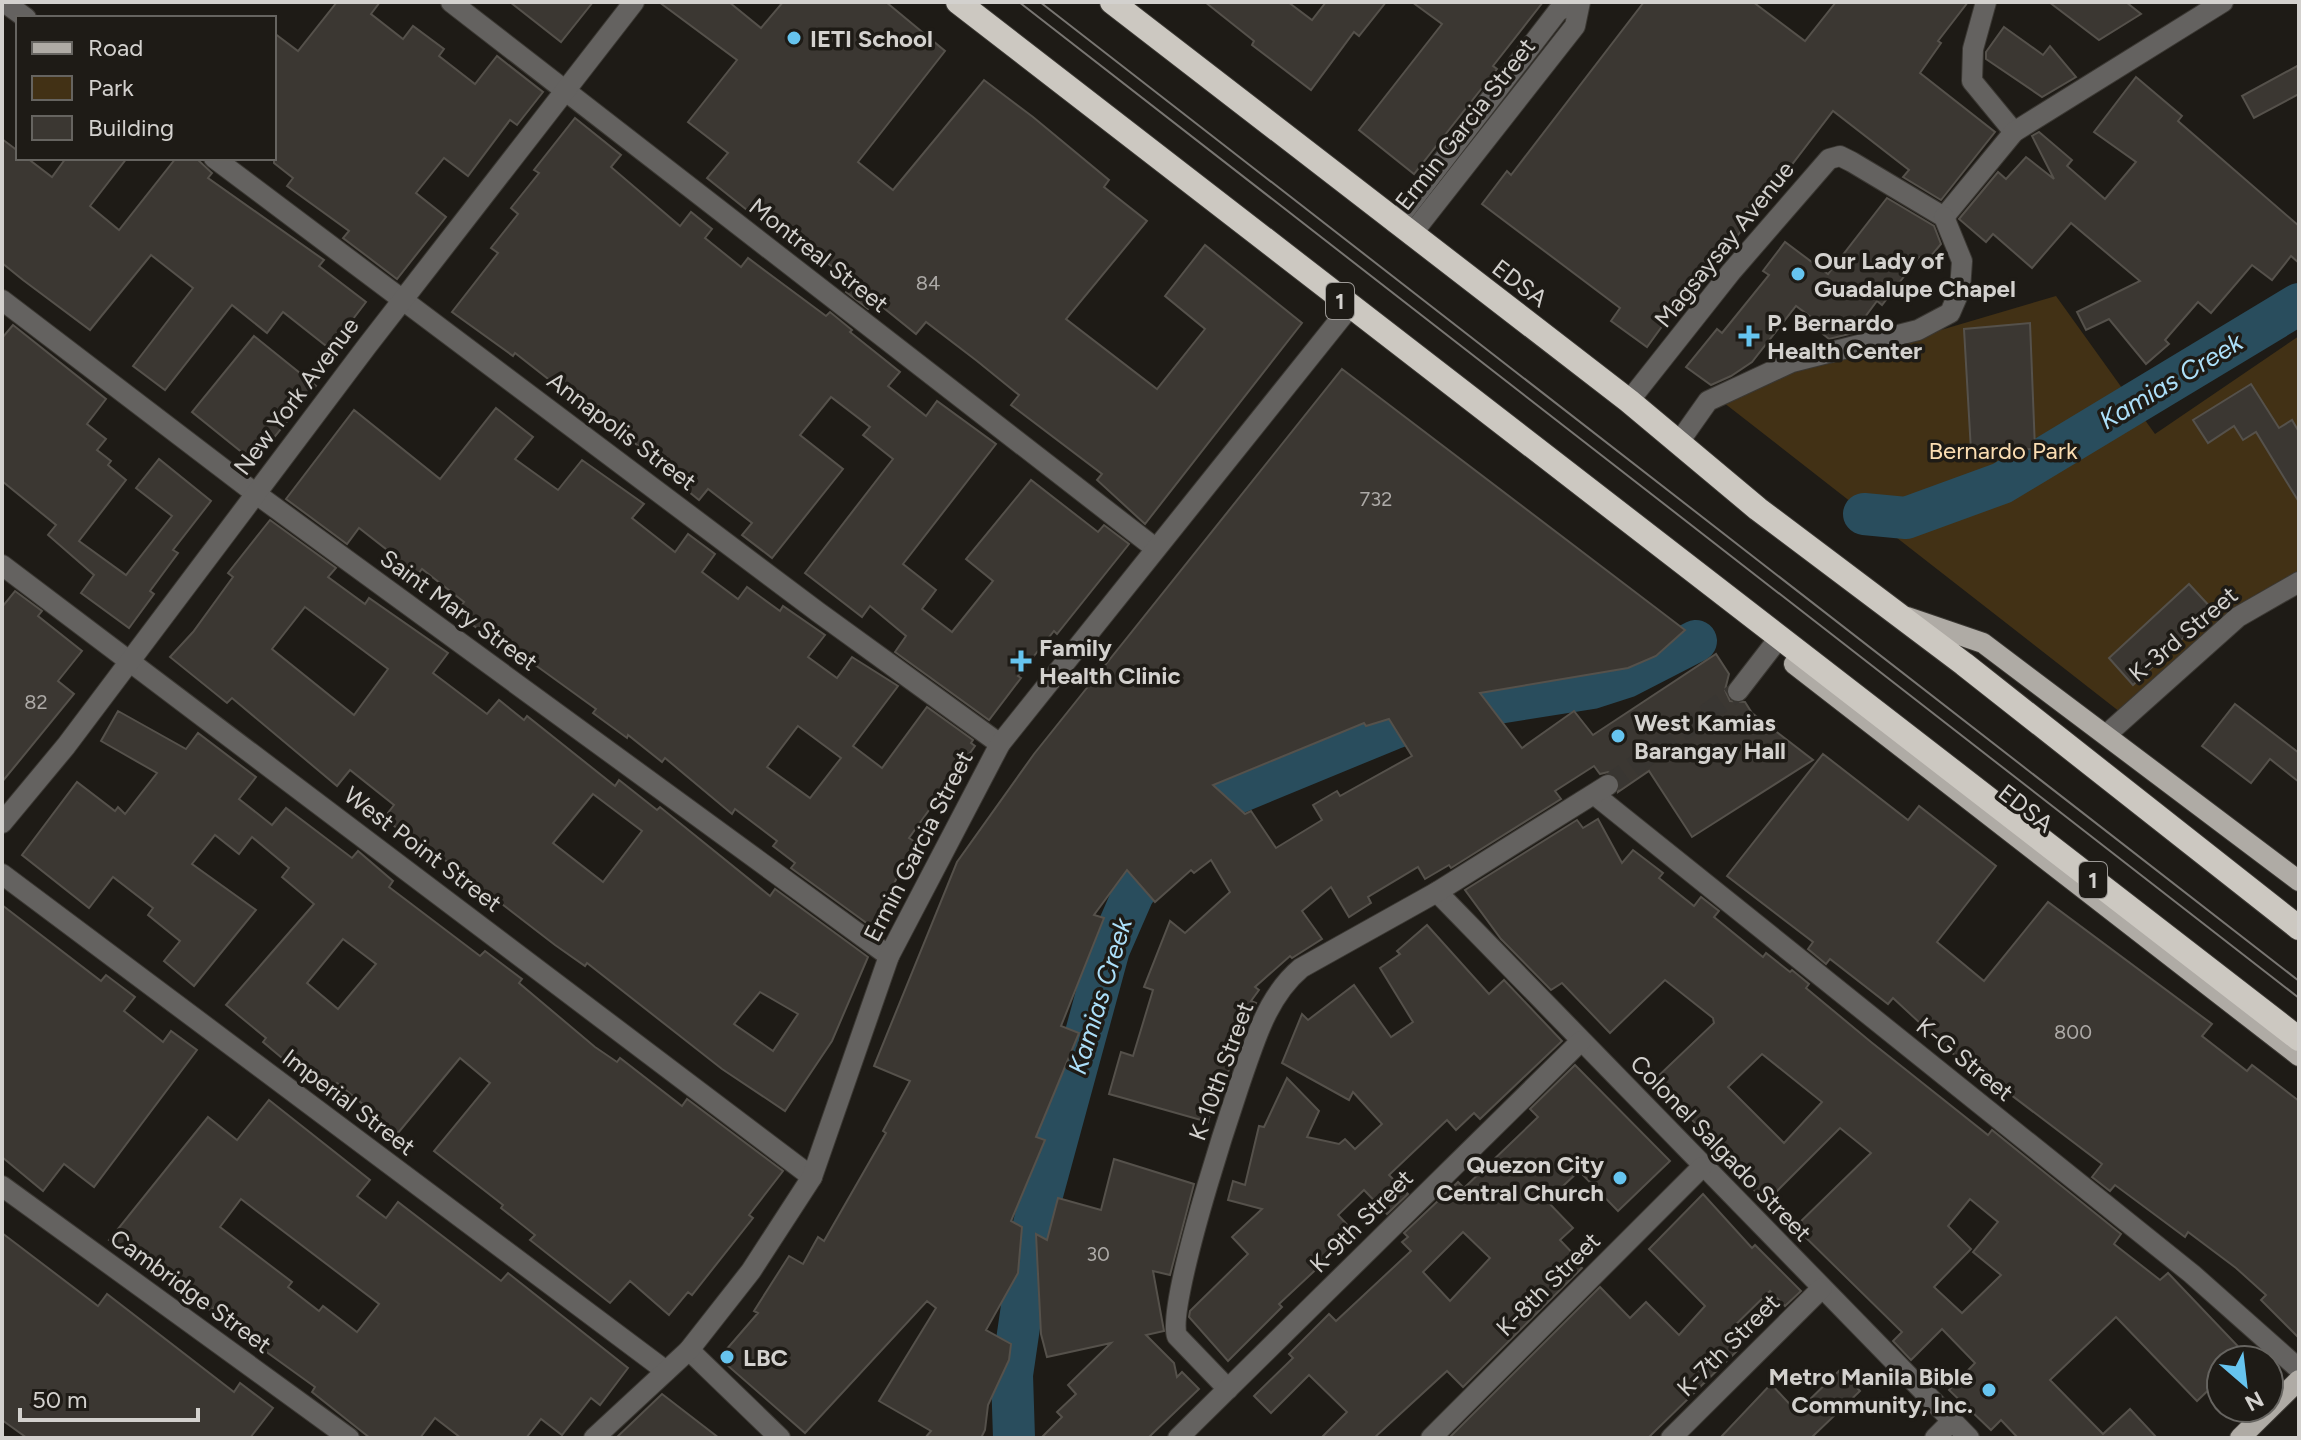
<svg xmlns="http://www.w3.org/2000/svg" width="2301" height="1440" font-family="Figtree,sans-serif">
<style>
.green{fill:#423115}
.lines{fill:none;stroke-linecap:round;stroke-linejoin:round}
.river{stroke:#294d5d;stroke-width:42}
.building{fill:#3b3732;stroke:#55514b;stroke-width:2;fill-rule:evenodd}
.minor-tunnel{stroke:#393632;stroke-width:20;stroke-dasharray:20 10;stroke-linecap:butt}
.minor-casing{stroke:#3b3833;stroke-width:22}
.major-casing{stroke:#3b3833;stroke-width:22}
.highway-casing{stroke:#3b3833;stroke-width:26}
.minor{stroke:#646260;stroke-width:20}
.major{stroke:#afaba5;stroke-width:20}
.highway{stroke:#ccc8c1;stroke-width:24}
.tram{stroke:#787571;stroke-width:2}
.poi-dot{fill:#66c4ef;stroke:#1e1b16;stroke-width:3}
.labels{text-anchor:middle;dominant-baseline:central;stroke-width:7;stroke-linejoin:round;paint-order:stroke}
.number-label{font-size:20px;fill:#adaaa7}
.shield{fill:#1e1b16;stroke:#9d9a97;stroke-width:2}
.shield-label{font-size:22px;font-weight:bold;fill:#d3d1ce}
.poi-label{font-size:24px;font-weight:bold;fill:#d3d1ce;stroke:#1e1b16;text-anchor:start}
.street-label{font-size:24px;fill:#d3d1ce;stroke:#1e1b16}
.park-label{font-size:24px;fill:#faddb2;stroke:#1e1b16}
.water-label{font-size:26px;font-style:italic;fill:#acdff9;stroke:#1e1b16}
</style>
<rect width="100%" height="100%" fill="#1e1b16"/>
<polygon class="green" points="2056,296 2155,434 2299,336 2299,574 2258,593 2120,712 1719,399 1791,366 1829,363"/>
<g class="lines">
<g class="river">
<polyline points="1864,514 1906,518 2002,483 2299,304"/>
<polyline points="1014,1438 1012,1375 1034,1224 1109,949 1133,894 1157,858 1185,842 1232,795 1392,729 1441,712 1592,688 1626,677 1696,641"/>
</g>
</g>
<g class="building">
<polygon points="337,2 380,2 371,14 403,39 413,26 444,49 439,56 475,84 497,56 543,92 517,125 510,120 468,176 444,158 416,193 446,217 397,279 343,238 349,231 287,186 293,178 274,163 274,33 298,51"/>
<polygon points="510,2 593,2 561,42"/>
<polygon points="659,2 729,2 761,28 783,2 886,2 945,51 858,162 893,190 984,80 1033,117 1109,180 1104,187 1147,221 1066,319 1157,389 1205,329 1165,296 1205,245 1302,323 1145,524 1097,480 1102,474 1011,405 1019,395 977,361 926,322 916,334 875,301 868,309 846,292 853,283 751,204 747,210 707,178 728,153 688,122 737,60"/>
<polygon points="1205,2 1288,2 1312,20 1326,2 1386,2 1359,36 1354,32 1311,90 1252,45 1254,41"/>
<polygon points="1412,2 1543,2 1493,66 1497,69 1414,174 1359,130 1442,24"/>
<polygon points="1644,2 1753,2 1805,41 1836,2 1968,2 1938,41 1941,43 1920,73 1995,132 1941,200 1903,177 1909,170 1833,111 1689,299 1684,296 1647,347 1611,321 1620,308 1482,204 1507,171 1511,175"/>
<polygon points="2049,2 2126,2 2141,14 2099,40"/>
<polygon points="2004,27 2043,55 2050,46 2076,77 2042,97 1986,59 1986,52"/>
<polygon points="2299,65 2299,94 2254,118 2242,96"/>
<polygon points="2136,77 2182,116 2178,121 2299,226 2299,263 2291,256 2272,280 2252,265 2211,313 2198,302 2165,340 2169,344 2146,364 2109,319 2086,330 2077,312 2140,281 2071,223 2032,268 1993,234 1986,242 1959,219 1998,172 2006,179 2026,157 2054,179 2032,136 2039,132 2072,160 2067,166 2105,199 2136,162 2094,132"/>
<polygon points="575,118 621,155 611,167 680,226 691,212 712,229 705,238 741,267 748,258 826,316 830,312 852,330 850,332 900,372 888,386 926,416 937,401 996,444 903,564 936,590 922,609 952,632 993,581 966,559 1031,480 1098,532 1104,525 1129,544 1057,634 1054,631 1018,676 1021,678 989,720 895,652 906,636 870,606 862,617 805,573 893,459 863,435 870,427 831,397 800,435 843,469 772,558 742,535 752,523 708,489 699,500 673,479 677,475 612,426 615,422 566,383 561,389 515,353 513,356 452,312 498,253 491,248 518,214 511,208 539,173 534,170"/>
<polygon points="2,139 18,151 18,158 27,158 52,177 66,158 127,158 90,206 119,230 176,158 196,158 212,173 208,178 324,260 319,266 366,302 330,349 283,312 267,333 232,305 165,390 133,366 193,288 151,255 90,330 23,280 2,263"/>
<polygon points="1887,198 1934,226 1941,244 1926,262 1919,257 1882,305 1877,301 1853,333 1829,339 1823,334 1827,329 1796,306 1752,362 1731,376 1711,385 1686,367 1717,329 1722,333 1769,275 1763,271 1785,242 1828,274"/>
<polygon points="2030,323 2035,449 1971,451 1964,329"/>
<polygon points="13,325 106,399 87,424 106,439 97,450 111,461 108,465 126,480 79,541 126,575 172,516 136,488 159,459 211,501 173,550 178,553 150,591 154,594 129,628 81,593 94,575 48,535 56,525 2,481 2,338"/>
<polygon points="254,336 316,386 254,462 192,412"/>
<path d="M1342 369 1685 630 1656 656 1628 668 1480 693 1522 748 1574 711 1593 735 1716 654 1729 674 1725 690 1730 701 1745 702 1752 713 1813 760 1692 837 1649 771 1618 792 1619 778 1608 772 1600 774 1594 766 1555 791 1561 799 1451 868 1449 865 1425 879 1418 867 1368 897 1371 903 1349 917 1331 887 1302 911 1322 939 1292 958 1290 956 1255 987 1259 990 1251 1001 1256 1003 1239 1036 1226 1079 1220 1078 1208 1122 1109 1094 1121 1052 1133 1056 1153 990 1144 987 1170 921 1185 933 1230 892 1211 860 1194 873 1191 870 1155 902 1127 870 1094 915 1104 918 1061 1026 1079 1033 1036 1137 1045 1140 1011 1221 1022 1227 1018 1273 986 1330 1011 1344 1009 1360 988 1405 985 1430 981 1438H925L931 1431 879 1401 936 1308 927 1301 805 1433 719 1358 758 1313 754 1311 789 1256 803 1264 818 1237 824 1241 886 1133 883 1131 910 1081 874 1066 957 862 1034 754ZM1389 719 1412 756 1340 796 1337 791 1313 805 1322 820 1276 848 1251 811 1245 814 1213 785 1364 723 1366 726Z"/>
<polygon points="2251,384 2279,428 2292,420 2299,432 2299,502 2256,432 2243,440 2234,426 2208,443 2193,420"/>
<path d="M496 408 533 437 515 459 558 490 582 460 644 504 632 518 675 552 688 534 715 554 702 572 738 599 747 587 780 611 783 606 825 635 808 657 837 678 852 657 898 686 853 746 882 768 927 707 973 740 971 743 975 746 909 838 915 842 872 927 791 868 795 863 773 846 777 841 735 809 732 814 665 758 662 762 628 735 627 738 593 713 596 709 538 667 523 658 521 660 456 613 464 602 422 569 418 574 359 528 347 544 286 499 354 410 440 479ZM798 726 841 758 810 798 767 767Z"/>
<path d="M270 520 336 568 328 577 365 604 369 598 448 653 433 673 487 714 499 700 524 720 527 716 615 786 619 780 657 810 660 807 770 896 775 889 868 957 832 1041 785 1111 722 1069 587 963 585 966 555 945 424 844 421 847 384 818 394 805 350 770 337 786 232 698 227 703 170 657 193 632 233 577 228 573ZM305 607 388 669 354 715 272 649ZM593 794 642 831 603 882 553 843ZM760 992 798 1014 773 1051 734 1024Z"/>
<polygon points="2189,584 2213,610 2133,685 2109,658"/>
<polygon points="15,591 42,611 38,616 82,651 58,681 74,694 2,782 2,607"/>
<polygon points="2235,704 2299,753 2299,782 2270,759 2251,783 2202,746"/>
<path d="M118 711 186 749 198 733 256 777 239 799 272 825 286 808 352 858 358 851 393 881 389 887 480 956 485 951 522 979 519 983 595 1047 617 1062 620 1058 682 1106 687 1099 783 1171 749 1215 753 1218 692 1295 688 1292 669 1315 630 1281 610 1303 530 1240 535 1235 501 1208 503 1205 434 1151 490 1083 460 1058 398 1133 337 1083 329 1092 290 1060 288 1063 263 1042 266 1038 226 1005 314 904 282 877 289 868 252 837 239 854 215 835 192 864 256 910 194 986 164 961 180 941 148 915 153 908 113 877 89 908 22 855 77 782 115 811 118 807 125 814 157 773 101 741ZM343 939 376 964 338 1009 307 983Z"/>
<polygon points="1823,754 1908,820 1919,806 1996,866 1937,942 1984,981 2048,902 2212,1024 2202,1036 2247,1071 2252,1065 2299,1101 2299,1338 2261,1300 2266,1295 2236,1268 2188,1232 2185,1237 2115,1185 2110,1191 2092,1177 2102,1164 1965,1060 1963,1063 1893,998 1888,1004 1830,959 1826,964 1808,949 1813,942 1727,876"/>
<path d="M1598 819 1622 863 1633 850 1663 873 1659 878 1694 906 1701 897 1719 911 1714 917 1763 957 1766 953 1790 972 1792 970 1809 984 1806 988 1871 1042 1988 1135 1992 1130 2121 1234 2114 1244 2160 1280 2168 1273 2251 1360H2221V1378L2197 1401 2116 1317 2050 1380 2103 1434 2130 1409 2157 1438H2018L2001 1420 1991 1430 1949 1390 1975 1363 1942 1329 1911 1360 1893 1341 1902 1332 1795 1227 1871 1153 1840 1128 1766 1202 1746 1182 1751 1176 1652 1082 1714 1023 1713 1018 1665 980 1610 1033 1562 983 1551 990 1501 939 1465 890 1577 820 1583 828ZM1762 1054 1822 1102 1784 1143 1728 1087ZM1970 1199 1998 1222 1973 1252 2001 1275 1962 1313 1934 1287 1971 1249 1948 1226Z"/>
<polygon points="2,905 101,981 106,975 135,997 124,1011 163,1042 171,1031 197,1050 94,1187 64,1164 43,1191 2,1157"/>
<polygon points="1427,925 1489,994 1504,980 1562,1041 1480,1119 1474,1113 1456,1130 1447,1120 1389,1175 1408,1194 1387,1214 1364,1190 1338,1215 1355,1233 1279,1304 1282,1307 1228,1361 1189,1317 1190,1311 1248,1254 1232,1237 1262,1209 1228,1200 1233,1181 1245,1185 1259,1126 1264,1127 1287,1078 1319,1111 1307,1137 1339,1144 1345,1139 1355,1149 1382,1124 1353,1092 1349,1100 1282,1063 1302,1014 1308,1020 1354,985 1391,1037 1413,1022 1380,968 1400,954 1397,951"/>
<path d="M1575 1065 1670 1161 1618 1211 1579 1171 1547 1201 1573 1228 1560 1240 1580 1261 1577 1263 1582 1268 1463 1387 1447 1371 1374 1438H1321L1347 1412 1309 1375 1271 1413 1254 1396 1293 1358 1289 1354 1329 1314 1336 1321 1411 1251 1402 1242 1408 1237 1404 1233 1458 1182 1464 1188 1538 1117 1530 1109ZM1463 1232 1490 1258 1450 1301 1423 1272Z"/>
<path d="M269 1100 370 1180 357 1196 386 1218 398 1202 501 1281 508 1273 628 1368 600 1405 591 1398 562 1435 541 1419 526 1438H461L435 1418 420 1438H370L312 1392 315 1387 250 1340 253 1336 215 1306 211 1311 109 1240 208 1117 237 1140ZM241 1199 379 1304 357 1332 323 1306 319 1311 288 1287 292 1282 220 1227Z"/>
<polygon points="1114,1159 1194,1184 1170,1275 1153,1271 1164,1331 1146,1335 1174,1363 1177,1377 1182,1372 1199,1389 1148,1438 1041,1438 1062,1417 1057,1412 1076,1394 1068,1385 1111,1343 1047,1357 1041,1334 1036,1234 1047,1240 1058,1198 1101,1210"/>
<polygon points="1703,1194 1752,1248 1755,1245 1801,1291 1785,1306 1770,1291 1723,1337 1737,1351 1648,1438 1449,1438 1600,1287 1630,1318 1646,1302 1679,1335 1705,1306 1649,1249"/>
<polygon points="2,1233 98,1306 107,1294 234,1392 240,1383 273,1408 250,1438 27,1438 2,1420"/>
<polygon points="1840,1370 1860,1391 1811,1438 1720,1438 1771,1384 1797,1412"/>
<polygon points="662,1394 719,1438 616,1438"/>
</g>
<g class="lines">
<polyline class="minor-tunnel" points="1608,785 1738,691"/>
<defs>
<g id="minor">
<polyline points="4,2 26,18"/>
<polyline points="451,2 1155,548"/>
<polyline points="1986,2 1973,49 1972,81 2014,132"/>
<polyline points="214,158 818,612 1000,744"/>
<polyline points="1944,217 2014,132 2223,2"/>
<polyline points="1395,223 1558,11 1577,2"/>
<polyline points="1411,235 1575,26 1580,2"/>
<polyline points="2,300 255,493 889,956"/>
<polyline points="1629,401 1731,272 1829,159 1840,156 1852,162 1944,217"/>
<polyline points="1679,442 1708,401 1792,362 1918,330 1950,313 1960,290 1962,261 1944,217"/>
<polyline points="2,565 812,1177"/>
<polyline points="1738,691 1772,647"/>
<polyline points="2107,734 2238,617 2299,582"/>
<polyline points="1595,795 2192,1274 2299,1369"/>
<polyline points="2,823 66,746 367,346 634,2"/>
<polyline points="2,874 666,1371"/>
<polyline points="1437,892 1969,1438"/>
<polyline points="2,1186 349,1438"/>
<polyline points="689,1350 780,1438"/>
<path d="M1228 1389 1177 1336C1165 1303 1242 1071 1260 1028 1269 1006 1282 984 1301 968L1437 892 1608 785"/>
<polyline points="594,1438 689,1350 751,1271 812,1177 889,956 1000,744 1349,308"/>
<polyline points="1178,1438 1581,1041"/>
<polyline points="1431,1438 1702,1167"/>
<polyline points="1671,1438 1822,1288"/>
<polyline points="1935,1438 1952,1421"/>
</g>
<g id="major">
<polyline points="1907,617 1983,643 2299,881"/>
<polyline points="1794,664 2299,1056"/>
<polyline points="2240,1438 2299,1380"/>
</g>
<g id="highway">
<polyline points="958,2 2299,1039"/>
<polyline points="1112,2 1629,401 1758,509 1964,664 2299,928"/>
</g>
</defs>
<use href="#minor" class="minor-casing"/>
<use href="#major" class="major-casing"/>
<use href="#highway" class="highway-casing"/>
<use href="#minor" class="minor"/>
<use href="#major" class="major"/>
<use href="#highway" class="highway"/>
<g class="tram">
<polyline points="1019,2 2299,998"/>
<polyline points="1040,2 2299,981"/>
</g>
</g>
<g class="poi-dot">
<circle cx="794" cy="38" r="8"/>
<circle cx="1798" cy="274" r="8"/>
<path d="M1745 324h8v8h8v8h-8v8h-8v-8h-8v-8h8z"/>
<path d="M1017 649h8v8h8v8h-8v8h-8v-8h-8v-8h8z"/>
<circle cx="1618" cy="736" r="8"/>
<circle cx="1620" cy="1178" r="8"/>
<circle cx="727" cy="1357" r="8"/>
<circle cx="1989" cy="1390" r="8"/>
</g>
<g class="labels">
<g class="number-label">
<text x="928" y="283">84</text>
<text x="1376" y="499">732</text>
<text x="36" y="702">82</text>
<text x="2073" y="1032">800</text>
<text x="1098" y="1254">30</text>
</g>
<g class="shield">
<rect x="1326" y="283" width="28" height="36" rx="6"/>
<rect x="2079" y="862" width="28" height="36" rx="6"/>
</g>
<g class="shield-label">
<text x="1340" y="301">1</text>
<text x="2093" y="880">1</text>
</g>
<g class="poi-label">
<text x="810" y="38">IETI School</text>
<text x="1814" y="260">Our Lady of<tspan x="1814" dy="28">Guadalupe Chapel</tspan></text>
<text x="1767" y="322">P. Bernardo<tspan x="1767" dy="28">Health Center</tspan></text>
<text x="1039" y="647">Family<tspan x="1039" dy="28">Health Clinic</tspan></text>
<text x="1634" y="722">West Kamias<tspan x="1634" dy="28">Barangay Hall</tspan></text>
<text x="1604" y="1164" text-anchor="end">Quezon City<tspan x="1604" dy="28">Central Church</tspan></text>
<text x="743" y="1357">LBC</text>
<text x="1973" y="1376" text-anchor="end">Metro Manila Bible<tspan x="1973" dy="28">Community, Inc.</tspan></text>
</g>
<g class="street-label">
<text transform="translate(1465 124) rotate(-52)">Ermin Garcia Street</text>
<text transform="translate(1724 244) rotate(-51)">Magsaysay Avenue</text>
<text transform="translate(819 255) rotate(38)">Montreal Street</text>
<text transform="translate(1520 283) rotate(37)">EDSA</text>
<text transform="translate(296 396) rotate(-53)">New York Avenue</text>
<text transform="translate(622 431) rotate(37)">Annapolis Street</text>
<text transform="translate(459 610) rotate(36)">Saint Mary Street</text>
<text transform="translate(2183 634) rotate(-40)">K-3rd Street</text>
<text transform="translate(2026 808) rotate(38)">EDSA</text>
<text transform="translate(918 846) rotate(-63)">Ermin Garcia Street</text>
<text transform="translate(423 849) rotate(37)">West Point Street</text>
<text transform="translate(1965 1059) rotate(39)">K-G Street</text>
<text transform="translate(1221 1071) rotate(-70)">K-10th Street</text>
<text transform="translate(349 1102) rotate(37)">Imperial Street</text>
<text transform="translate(1721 1148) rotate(46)">Colonel Salgado Street</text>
<text transform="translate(1361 1221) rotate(-45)">K-9th Street</text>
<text transform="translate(1548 1284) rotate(-45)">K-8th Street</text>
<text transform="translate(191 1291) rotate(36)">Cambridge Street</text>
<text transform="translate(1728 1345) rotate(-45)">K-7th Street</text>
</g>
<g class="park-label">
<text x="2003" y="450">Bernardo Park</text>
</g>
<g class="water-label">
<text transform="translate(2171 381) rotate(-31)">Kamias Creek</text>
<text transform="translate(1100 996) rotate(-73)">Kamias Creek</text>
</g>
</g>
<rect width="2301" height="1440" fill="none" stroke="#d3d1ce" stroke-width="8"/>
<rect x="16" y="16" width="260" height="144" fill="#1e1b16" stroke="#666460" stroke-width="2"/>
<rect x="32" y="42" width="40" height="12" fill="#afaba5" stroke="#666460" stroke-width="2"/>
<text x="88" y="56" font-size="24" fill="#d3d1ce">Road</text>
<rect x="32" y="76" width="40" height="24" fill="#423115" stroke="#666460" stroke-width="2"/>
<text x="88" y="96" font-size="24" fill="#d3d1ce">Park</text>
<rect x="32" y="116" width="40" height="24" fill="#3b3732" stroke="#666460" stroke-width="2"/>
<text x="88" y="136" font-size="24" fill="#d3d1ce">Building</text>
<g transform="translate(2245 1384) rotate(152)"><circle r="38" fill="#1e1b16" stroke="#666460" stroke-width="2"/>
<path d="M0-6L14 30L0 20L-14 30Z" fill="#66c4ef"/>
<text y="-12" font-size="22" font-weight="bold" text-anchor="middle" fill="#d3d1ce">N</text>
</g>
<path d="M20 1408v12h178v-12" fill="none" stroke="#d3d1ce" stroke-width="4"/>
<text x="32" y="1408" font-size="24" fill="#d3d1ce" stroke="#1e1b16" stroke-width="6" paint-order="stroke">50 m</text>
</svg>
